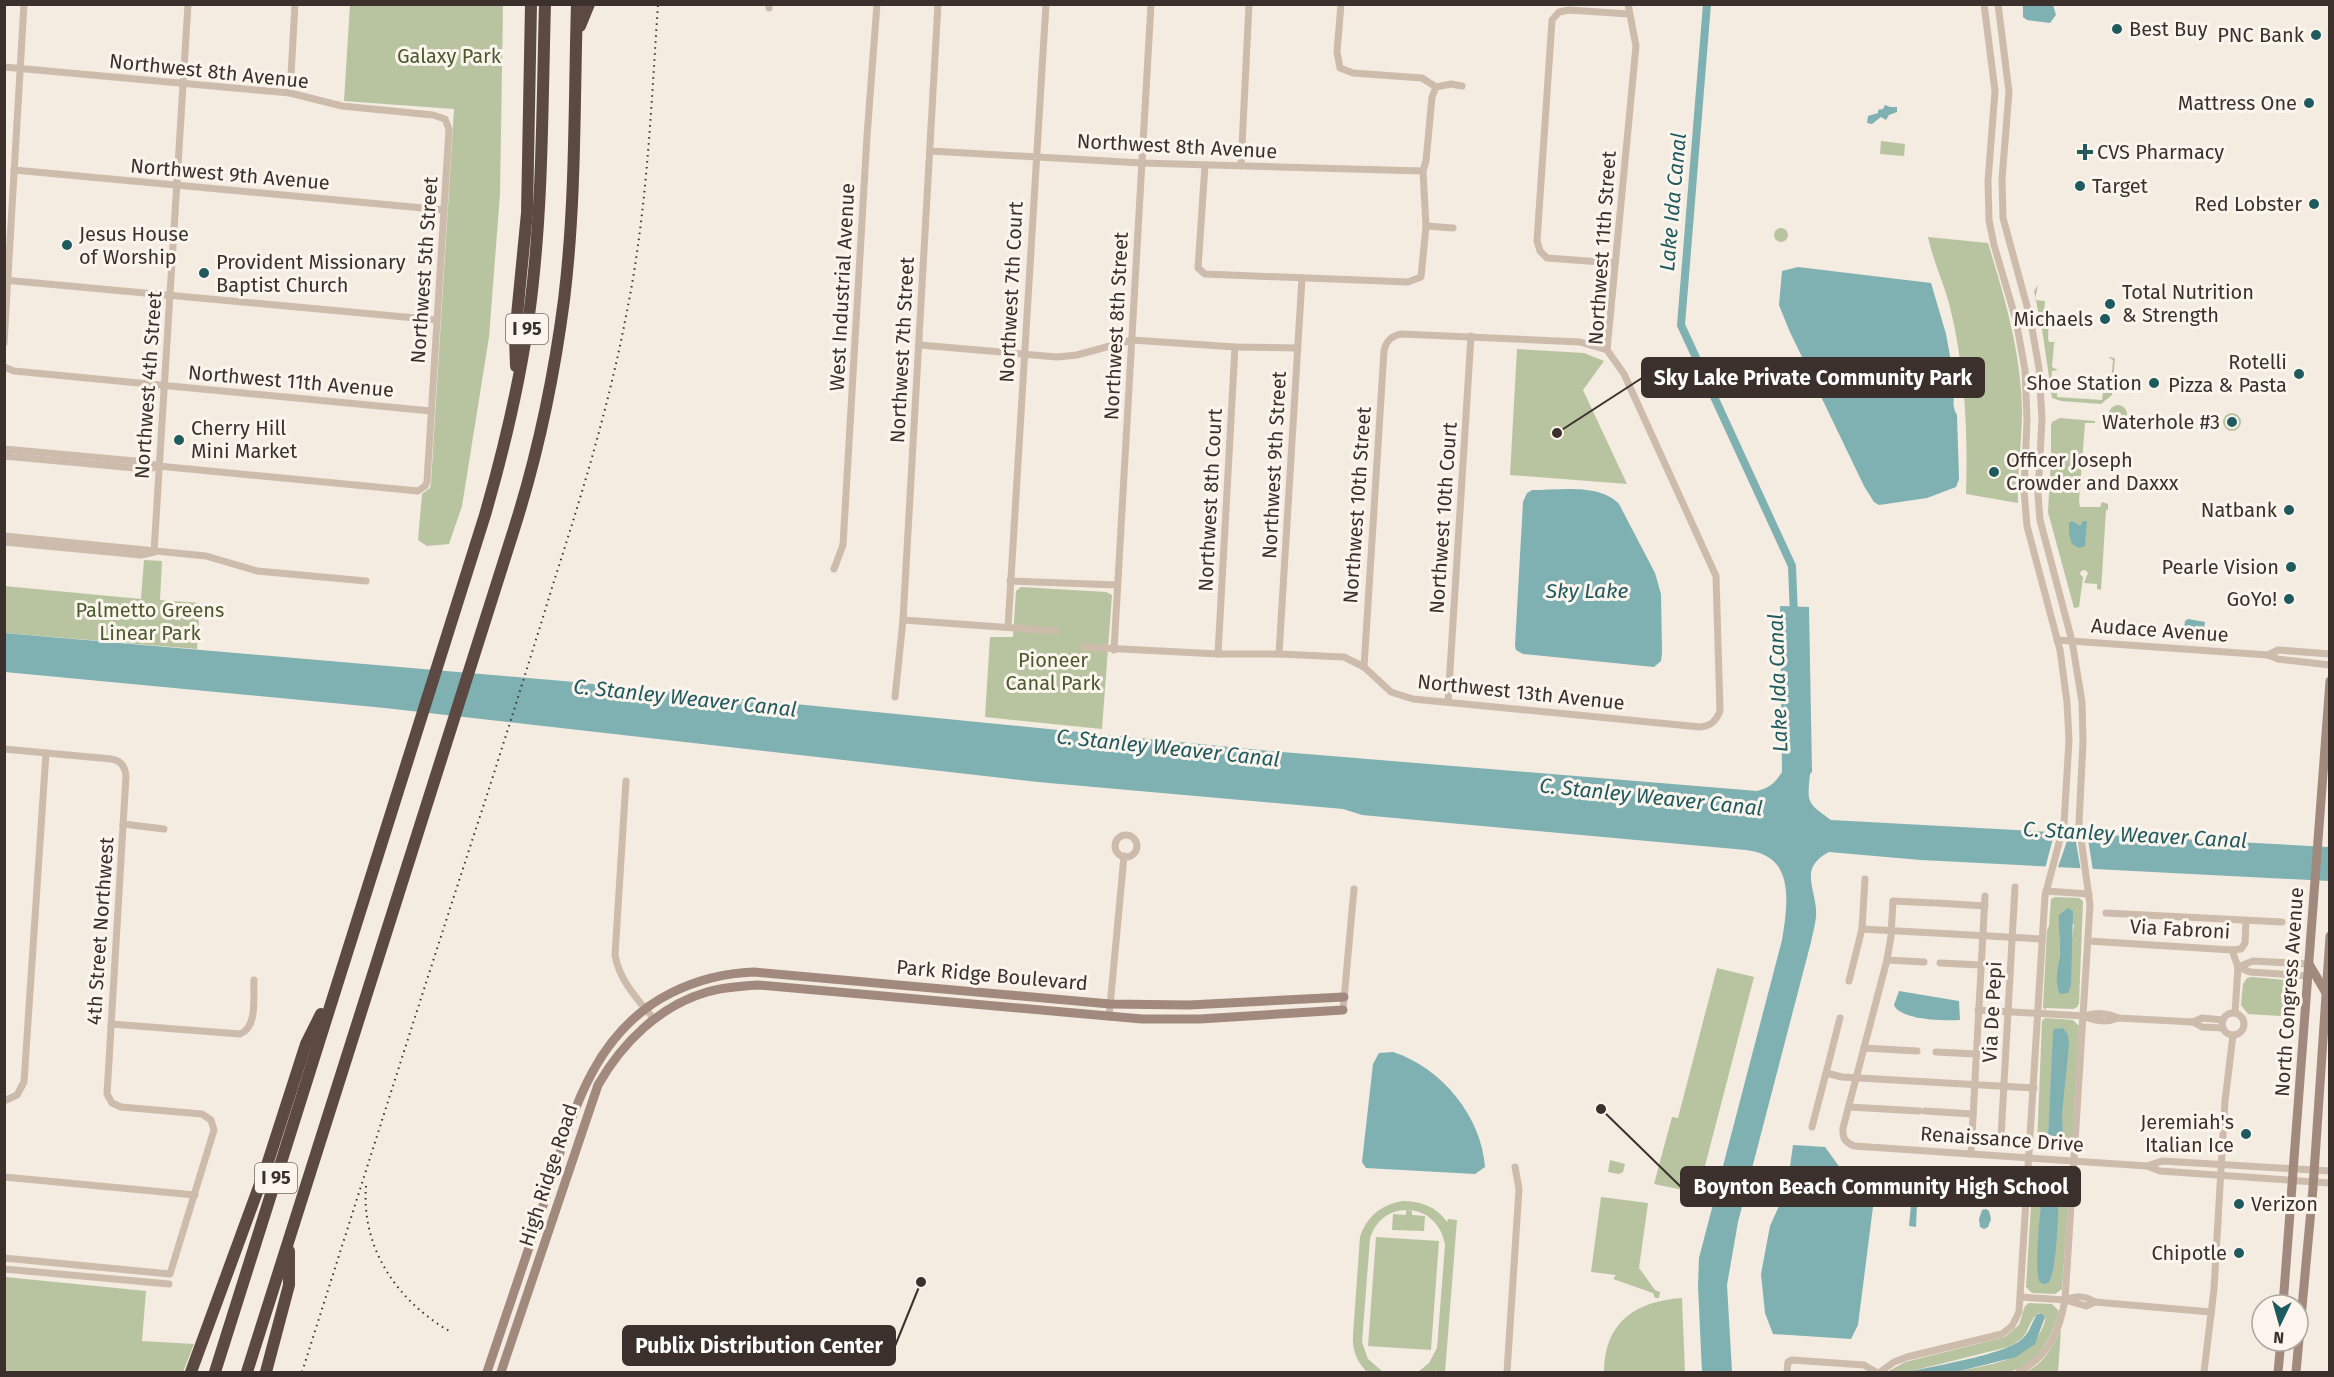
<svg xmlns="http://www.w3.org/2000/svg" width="2334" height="1377" font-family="'Fira Sans',sans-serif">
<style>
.green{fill:#b8c4a0;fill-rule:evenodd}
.water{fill:#7fb0b2}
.pier{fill:#f4ebe1}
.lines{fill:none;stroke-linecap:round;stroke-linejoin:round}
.canal{stroke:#7fb0b2;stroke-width:8}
.street{stroke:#cdbbac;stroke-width:7}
.secondary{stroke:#a18a7d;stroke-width:9}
.highway{stroke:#5c4a42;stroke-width:12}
.rail{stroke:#3b302b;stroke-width:2;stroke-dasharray:1.5 4.5;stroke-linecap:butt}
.poi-dot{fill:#1f5a5e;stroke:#fbf5ee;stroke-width:2}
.labels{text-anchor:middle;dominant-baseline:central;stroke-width:6;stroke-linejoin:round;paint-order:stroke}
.shield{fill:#fbf5ee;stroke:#756b66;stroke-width:1.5}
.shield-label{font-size:18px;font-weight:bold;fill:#3b302b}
.poi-label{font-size:20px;fill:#3b302b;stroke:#fbf5ee;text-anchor:end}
.park-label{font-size:20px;fill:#4a5a2e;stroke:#fbf5ee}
.street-label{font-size:20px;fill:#3b302b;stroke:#fbf5ee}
.water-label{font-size:21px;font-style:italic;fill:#1f5a5e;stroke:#fbf5ee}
.leader{fill:none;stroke:#3b302b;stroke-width:2}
.callout-dot{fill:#3b302b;stroke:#fbf5ee;stroke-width:2}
.callout{fill:#3b302b;stroke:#3b302b;stroke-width:2}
.callout-label{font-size:21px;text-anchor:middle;font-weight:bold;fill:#fff}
</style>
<rect width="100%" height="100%" fill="#f4ebe1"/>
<g class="green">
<polygon points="350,5 503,5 500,194 489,337 462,506 449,544 427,546 418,540 422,494 430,488 431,483 454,109 344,101"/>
<polygon points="1881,141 1905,144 1904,156 1880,154"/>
<circle cx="1781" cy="235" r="7"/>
<path d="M1928 237 1988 243C2005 299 2021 352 2022 411 2022 442 2017 472 2018 503L1966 494C1968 431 1965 369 1950 307 1944 283 1933 261 1928 237Z"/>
<polygon points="2038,285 2035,300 2045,301 2044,313 2049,314 2048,339 2049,342 2056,342 2054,343 2052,367 2058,370 2052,371 2051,388 2057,389 2057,397 2102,400 2103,393 2110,393 2113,360 2108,357 2115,358 2112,395 2101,404 2061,401 2052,398 2043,335 2034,291"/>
<polygon points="1517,349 1584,353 1604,361 1583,390 1627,484 1510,475"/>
<circle cx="2118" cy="414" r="9"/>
<circle cx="2232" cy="422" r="9"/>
<polygon points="2060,418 2095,421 2095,423 2085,423 2079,502 2080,507 2100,507 2102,502 2108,504 2108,510 2106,510 2101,590 2097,589 2097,584 2084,583 2088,573 2085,570 2081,571 2080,574 2083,577 2079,607 2074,608 2048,512 2051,458 2051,426 2052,422"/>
<polygon points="144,560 162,561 160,600 200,603 197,649 5,633 4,586 141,599"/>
<polygon points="1021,587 1106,592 1112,595 1102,729 985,717 990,637 1013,637 1016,591"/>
<path d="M2055 897 2079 898 2083 901 2079 1003 2077 1007 2073 1009 2046 1008 2045 1010 2043 1007 2047 930 2049 926 2051 899ZM2059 915 2074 925 2071 945 2057 988 2060 951Z"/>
<polygon points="1717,968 1754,977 1698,1193 1654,1184 1672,1117 1678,1118"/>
<polygon points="2252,977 2295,981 2297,983 2294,1017 2248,1014 2241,1005 2243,984 2247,978"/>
<path d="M2045 1018 2073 1020 2079 1026 2072 1148 2070 1152 2041 1150 2037 1146 2042 1021ZM2054 1029 2063 1134 2051 1137 2048 1134Z"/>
<polygon points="1610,1160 1625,1164 1623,1172 1619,1174 1608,1172"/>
<path d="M2040 1167 2069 1170 2070 1175 2062 1289 2055 1294 2032 1293 2026 1287 2033 1173 2035 1168ZM2056 1178 2059 1187 2054 1264 2038 1276 2043 1189Z"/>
<polygon points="1601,1197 1648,1203 1639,1268 1655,1290 1660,1292 1659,1298 1655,1298 1653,1293 1613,1279 1616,1275 1591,1272"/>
<path d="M1403 1201C1421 1201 1437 1207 1447 1222L1448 1219 1457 1220 1445 1372H1437L1436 1370 1434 1372H1418L1429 1363 1437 1348 1445 1245C1442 1225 1427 1210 1407 1210L1412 1211V1215L1425 1216 1424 1231 1392 1230 1393 1214 1406 1215V1210C1388 1210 1375 1222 1370 1239L1362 1342 1368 1359 1383 1372H1367C1357 1362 1352 1350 1353 1335L1360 1237C1367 1216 1382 1204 1403 1201Z"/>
<polygon points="1376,1237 1439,1241 1431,1350 1368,1346"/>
<polygon points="5,1277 146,1291 142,1341 194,1344 183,1372 5,1372"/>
<path d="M1682 1298 1685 1372H1604C1604 1322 1636 1301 1682 1298Z"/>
<path d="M2029 1303 2052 1304 2059 1311C2053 1337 2036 1367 2007 1372 1991 1375 1972 1372 1956 1372 1993 1363 2032 1362 2045 1321V1317L2038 1313C2024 1327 2032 1337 2008 1347L1908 1372H1887L1905 1362 2005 1337 2019 1325 2025 1306Z"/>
<path d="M2061 1330 2058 1372H2026C2044 1363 2052 1348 2061 1330Z"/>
</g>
<g class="water">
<polygon points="2023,5 2053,5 2056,15 2050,23 2027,20 2023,17"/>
<polygon points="1885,105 1890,107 1897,107 1897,112 1889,115 1886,120 1881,117 1872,124 1867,123 1868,116 1878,113 1878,110 1883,109"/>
<path d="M1798 267 1931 283 1946 334 1956 389C1953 398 1952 407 1957 415L1959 479 1956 487 1927 498 1879 505 1874 502 1864 486 1789 330 1779 305 1782 271Z"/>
<path d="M1532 490C1558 490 1600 483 1619 504L1655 573 1661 594 1662 653 1661 661 1654 667 1523 654 1516 650 1515 645 1523 502 1527 493Z"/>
<polygon points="2072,521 2080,526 2083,521 2087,521 2085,546 2079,548 2072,544 2069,534 2069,523"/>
<path d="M1780 606 1809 607 1812 772 1810 774C1807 804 1807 802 1831 820L2329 847V881L1921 860 1829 852C1800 867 1814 885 1816 909 1817 920 1813 932 1811 942L1738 1222 1727 1285 1732 1372H1702L1698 1286 1699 1258 1782 940C1786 915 1795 868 1764 855 1759 852 1752 851 1746 850L1362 815 1343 809 1038 782 385 708 5 672 4 633 563 681 1270 751 1757 791C1770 788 1775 783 1782 772Z"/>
<polygon points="2188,619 2205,622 2204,629 2184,627 2185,621"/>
<path d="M2068 908 2073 911 2071 985 2068 993 2060 994C2053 980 2060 964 2060 950 2060 938 2058 926 2059 915Z"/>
<path d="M1899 991 1959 1001 1960 1020C1944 1021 1900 1020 1894 1005Z"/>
<polygon points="2063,1028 2068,1035 2069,1044 2062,1114 2063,1134 2056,1138 2048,1134 2053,1034 2054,1029"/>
<path d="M1393 1052C1442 1068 1481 1116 1485 1167L1475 1174 1366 1168 1362 1162 1363 1153 1373 1064 1379 1053Z"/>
<polygon points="1793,1145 1825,1147 1841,1169 1869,1174 1875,1191 1858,1325 1851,1339 1773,1334 1765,1313 1761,1274 1770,1226 1787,1188"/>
<path d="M2047 1177 2056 1178 2059 1187C2058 1205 2058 1272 2048 1283L2043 1284C2039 1281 2039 1282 2038 1276 2035 1263 2041 1186 2047 1177Z"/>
<polygon points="1911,1204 1917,1204 1916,1227 1909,1226"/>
<polygon points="1986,1209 1989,1211 1991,1219 1988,1227 1984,1229 1980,1227 1979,1219 1982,1210"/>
<path d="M2037 1314H2042L2045 1317 2035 1344 2016 1357 1956 1372H1908C1933 1366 2009 1354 2023 1338 2030 1332 2032 1322 2037 1314Z"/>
</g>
<g class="pier">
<polygon points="2055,830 2068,831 2066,844 2057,870 2045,869"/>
<polygon points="2074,831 2087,832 2093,871 2081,871"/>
</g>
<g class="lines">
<polyline class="canal" points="1707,4 1681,325 1792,566 1794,616"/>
<g class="street">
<polyline points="1341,4 1337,52 1340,68 1353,73 1422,78 1436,87"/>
<path d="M1998 4 2009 92 2002 179 2003 218 2030 317 2039 368 2042 419 2038 494 2040 520 2072 641 2082 702 2083 741 2079 824 2090 905 2065 1300C2059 1333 2049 1355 2019 1372"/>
<polyline points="769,8 769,4"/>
<polyline points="4,67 290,93 342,106 433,115 445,119 449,129 427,482 425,486 418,491 158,466 146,462 4,449"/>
<polyline points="1436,87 1451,84 1462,86"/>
<polyline points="290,93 295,4"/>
<polyline points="930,151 1142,163 1423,171"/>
<polyline points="1205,165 1198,268 1205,274 1408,282 1421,277 1426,226 1423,171 1426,161 1432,97 1436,87"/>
<polyline points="1241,166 1249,4"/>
<polyline points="14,170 444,210"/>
<polyline points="1426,226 1453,228"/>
<polyline points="1615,263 1547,258 1540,251 1537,241 1552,20 1559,12 1569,10 1629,14"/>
<polyline points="4,280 437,320"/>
<polyline points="4,343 24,4"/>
<polyline points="920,345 1057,357 1077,355 1132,340 1235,347 1297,348"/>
<polyline points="4,367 14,371 431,411"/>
<polyline points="4,456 146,469 157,467"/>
<polyline points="4,536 206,556 257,571 366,581"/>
<polyline points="4,542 141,555 154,552"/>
<polyline points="154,552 188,4"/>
<polyline points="834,569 843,545 867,136 877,4"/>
<polyline points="1010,581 1117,585"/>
<polyline points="903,620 1055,631"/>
<polyline points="1008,627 1046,4"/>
<polyline points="2057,640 2268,655 2278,659 2330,665"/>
<path d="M1084 647 1218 654H1279L1344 657 1364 667 1391 692 1413 699 1700 727C1711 726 1716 721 1720 711L1716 576 1624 374 1607 350 1636 46 1628 4"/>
<polyline points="1114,650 1151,4"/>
<polyline points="1218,654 1235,347"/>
<polyline points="1279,654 1302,278"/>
<polyline points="2268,655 2278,650 2330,654"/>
<path d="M1364 667 1384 351C1386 341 1391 336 1401 334L1580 342 1607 350"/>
<polyline points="895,697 903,620 938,4"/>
<polyline points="1448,702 1471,336"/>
<path d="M4 749 111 759C120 760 125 766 126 776L107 1094 112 1103 121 1107 202 1114 211 1120 214 1130 170 1274 4 1258"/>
<path d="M626 781 615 955C619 980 638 1000 654 1019"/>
<polyline points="123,824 164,829"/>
<circle cx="1126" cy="846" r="11"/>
<polyline points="2046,891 2089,894"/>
<path d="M1933 903 1893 901 1891 936 1887 960 1843 1128C1842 1138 1845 1142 1854 1146L2147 1166 2160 1171 2330 1183"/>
<polyline points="1937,903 1985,906"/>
<polyline points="2106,913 2282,922"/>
<polyline points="1862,929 2042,939"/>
<polyline points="2088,941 2232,950 2241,949 2245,943 2246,921"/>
<polyline points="2232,950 2238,967 2235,1013"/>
<polyline points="1887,960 1924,962"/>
<polyline points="1940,963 1981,965"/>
<polyline points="2238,967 2253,961 2309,964"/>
<polyline points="2238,967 2250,972 2309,976"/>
<polyline points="1849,981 1862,929 1865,879"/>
<polyline points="1343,1010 1354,889"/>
<path d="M1978 1010 2084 1016C2096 1021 2106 1023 2118 1018"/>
<circle cx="2233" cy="1024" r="11"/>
<path d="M2084 1016C2097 1013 2106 1012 2118 1018L2193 1022 2202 1027 2223 1028"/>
<polyline points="1109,1017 1124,856"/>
<polyline points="2193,1022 2202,1018 2223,1020"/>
<path d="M111 1024 240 1034C258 1027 253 997 254 980"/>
<polyline points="1864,1048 1917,1051"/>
<polyline points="1936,1052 1976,1054"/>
<polyline points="1826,1073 1840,1018"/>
<polyline points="4,1101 17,1095 24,1082 46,753"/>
<polyline points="1849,1107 1919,1111"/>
<polyline points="1925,1111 1973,1114"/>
<polyline points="1812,1127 1826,1073 1842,1077 2034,1088"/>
<polyline points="2001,1137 2015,887"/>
<polyline points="1971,1154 1985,896"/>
<polyline points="2147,1166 2162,1161 2330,1171"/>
<polyline points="4,1177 195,1195"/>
<polyline points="4,1269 169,1284"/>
<polyline points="2021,1297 2065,1300 2086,1306 2095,1302"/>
<path d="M2065 1300C2077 1296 2084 1295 2095 1302L2211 1312"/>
<polyline points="1507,1372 1519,1189 1515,1167"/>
<polyline points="1787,1372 1788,1362 1792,1360 1864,1365 1876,1372"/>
<polyline points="1880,1372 1894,1362 1907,1357 2002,1334 2012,1326 2019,1312 2045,896 2064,824 2069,740 2067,702 2060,650 2027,526 2024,490 2027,421 2025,370 2016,320 1994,245 1989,220 1988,181 1995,91 1984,4"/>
<polyline points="2204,1372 2214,1289 2225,1101 2233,1035"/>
</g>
<g class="secondary">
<polyline points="2309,964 2326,993"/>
<polyline points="2283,1305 2330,681"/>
<path d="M487 1372C505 1318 524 1263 542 1209 569 1128 587 1035 671 993 697 980 724 973 754 972L1110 1004 1189 1005 1344 997"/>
<path d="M501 1372 598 1085C622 1043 659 1006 707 992 724 987 741 986 758 985L1142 1019H1200L1343 1010"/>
<polyline points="2278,1372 2281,1341"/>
<polyline points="2296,1372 2313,1188 2330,936"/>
</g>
<g class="highway">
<polyline points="580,26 589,4"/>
<polyline points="516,366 515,336 527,213 531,4"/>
<polyline points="191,1372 267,1165 306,1044 321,1014"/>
<path d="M215 1372 485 515C504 449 520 383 529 315 543 212 542 108 545 4"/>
<path d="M247 1372 515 526C538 453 554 377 564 300 576 202 574 103 577 4"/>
<polyline points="266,1372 289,1285 289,1251"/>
</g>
<g class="rail">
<path d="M366 1186C361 1249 398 1302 451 1332"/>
<path d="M302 1372C363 1180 424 987 487 795 510 723 533 650 555 578 583 491 609 405 626 316 647 214 651 109 658 4"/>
</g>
</g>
<g class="poi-dot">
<circle cx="2117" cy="29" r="6"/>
<circle cx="2316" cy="35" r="6"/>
<circle cx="2309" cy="103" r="6"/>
<path d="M2082 143h6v6h6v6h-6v6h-6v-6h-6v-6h6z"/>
<circle cx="2080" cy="186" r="6"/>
<circle cx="2314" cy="204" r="6"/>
<circle cx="67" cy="245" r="6"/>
<circle cx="204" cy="273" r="6"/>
<circle cx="2110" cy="304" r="6"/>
<circle cx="2105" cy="319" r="6"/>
<circle cx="2299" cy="374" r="6"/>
<circle cx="2154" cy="383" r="6"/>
<circle cx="2232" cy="422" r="6"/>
<circle cx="179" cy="440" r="6"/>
<circle cx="1994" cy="472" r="6"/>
<circle cx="2289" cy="510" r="6"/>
<circle cx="2291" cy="567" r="6"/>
<circle cx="2289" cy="599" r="6"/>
<circle cx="2246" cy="1134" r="6"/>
<circle cx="2239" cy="1204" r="6"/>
<circle cx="2239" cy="1253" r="6"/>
</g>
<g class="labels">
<g class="shield">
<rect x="506" y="314" width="42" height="30" rx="4.5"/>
<rect x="255" y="1163" width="42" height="30" rx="4.5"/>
</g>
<g class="shield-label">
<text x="527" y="329">I 95</text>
<text x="276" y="1178">I 95</text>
</g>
<g class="poi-label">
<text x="2129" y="29" text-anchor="start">Best Buy</text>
<text x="2304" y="35">PNC Bank</text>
<text x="2297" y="103">Mattress One</text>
<text x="2097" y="152" text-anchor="start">CVS Pharmacy</text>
<text x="2092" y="186" text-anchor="start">Target</text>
<text x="2302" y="204">Red Lobster</text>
<text x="79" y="234" text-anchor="start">Jesus House<tspan x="79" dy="23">of Worship</tspan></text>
<text x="216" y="262" text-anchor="start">Provident Missionary<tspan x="216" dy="23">Baptist Church</tspan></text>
<text x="2122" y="292" text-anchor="start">Total Nutrition<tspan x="2122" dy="23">&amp; Strength</tspan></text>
<text x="2093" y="319">Michaels</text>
<text x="2287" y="362">Rotelli<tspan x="2287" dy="23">Pizza &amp; Pasta</tspan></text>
<text x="2142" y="383">Shoe Station</text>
<text x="2220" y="422">Waterhole #3</text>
<text x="191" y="428" text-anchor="start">Cherry Hill<tspan x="191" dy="23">Mini Market</tspan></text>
<text x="2006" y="460" text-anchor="start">Officer Joseph<tspan x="2006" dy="23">Crowder and Daxxx</tspan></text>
<text x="2277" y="510">Natbank</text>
<text x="2279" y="567">Pearle Vision</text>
<text x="2277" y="599">GoYo!</text>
<text x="2234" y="1122">Jeremiah's<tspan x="2234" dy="23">Italian Ice</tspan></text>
<text x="2251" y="1204" text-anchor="start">Verizon</text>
<text x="2227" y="1253">Chipotle</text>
</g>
<g class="park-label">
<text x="449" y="56">Galaxy Park</text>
<text x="150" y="610">Palmetto Greens<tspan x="150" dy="23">Linear Park</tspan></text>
<text x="1053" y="660">Pioneer<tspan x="1053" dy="23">Canal Park</tspan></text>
</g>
<g class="street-label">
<text transform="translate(209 71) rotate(6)">Northwest 8th Avenue</text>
<text transform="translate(1177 146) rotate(3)">Northwest 8th Avenue</text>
<text transform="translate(230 174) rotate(5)">Northwest 9th Avenue</text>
<text transform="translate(1602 248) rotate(-86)">Northwest 11th Street</text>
<text transform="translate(424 270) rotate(-86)">Northwest 5th Street</text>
<text transform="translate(842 287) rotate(-87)">West Industrial Avenue</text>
<text transform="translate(1011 292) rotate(-87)">Northwest 7th Court</text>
<text transform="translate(1116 326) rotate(-87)">Northwest 8th Street</text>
<text transform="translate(902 350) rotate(-87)">Northwest 7th Street</text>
<text transform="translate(291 381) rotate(5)">Northwest 11th Avenue</text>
<text transform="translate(148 385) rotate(-86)">Northwest 4th Street</text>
<text transform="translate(1274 465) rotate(-87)">Northwest 9th Street</text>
<text transform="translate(1210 500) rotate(-87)">Northwest 8th Court</text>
<text transform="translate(1357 505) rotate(-86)">Northwest 10th Street</text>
<text transform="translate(1443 518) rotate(-86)">Northwest 10th Court</text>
<text transform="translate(2160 630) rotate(4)">Audace Avenue</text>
<text transform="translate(1521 692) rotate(6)">Northwest 13th Avenue</text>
<text transform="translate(2180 929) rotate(3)">Via Fabroni</text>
<text transform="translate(100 931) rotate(-86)">4th Street Northwest</text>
<text transform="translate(992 975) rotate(5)">Park Ridge Boulevard</text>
<text transform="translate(2289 992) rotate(-86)">North Congress Avenue</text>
<text transform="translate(1992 1012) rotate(-87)">Via De Pepi</text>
<text transform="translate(2002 1139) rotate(4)">Renaissance Drive</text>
<text transform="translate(548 1175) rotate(-72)">High Ridge Road</text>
</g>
<g class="water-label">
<text transform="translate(1673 202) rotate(-85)">Lake Ida Canal</text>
<text x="1587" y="591">Sky Lake</text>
<text transform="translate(1778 683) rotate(-92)">Lake Ida Canal</text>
<text transform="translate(685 698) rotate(6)">C. Stanley Weaver Canal</text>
<text transform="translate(1168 748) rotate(6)">C. Stanley Weaver Canal</text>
<text transform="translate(1651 797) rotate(6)">C. Stanley Weaver Canal</text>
<text transform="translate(2135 835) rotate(3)">C. Stanley Weaver Canal</text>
</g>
</g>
<path class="leader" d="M1557 433L1642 378M1601 1109L1681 1187M921 1282L895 1346"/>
<g class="callout-dot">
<circle cx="1557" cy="433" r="6"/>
<circle cx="1601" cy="1109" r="6"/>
<circle cx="921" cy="1282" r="6"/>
</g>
<g class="callout">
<rect x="1642" y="358" width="342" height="39" rx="6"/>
<rect x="1681" y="1167" width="399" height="39" rx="6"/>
<rect x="623" y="1326" width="272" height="39" rx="6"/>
</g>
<g class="callout-label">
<text x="1813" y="385">Sky Lake Private Community Park</text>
<text x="1881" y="1194">Boynton Beach Community High School</text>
<text x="759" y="1353">Publix Distribution Center</text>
</g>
<rect width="2334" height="1377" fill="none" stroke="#3b302b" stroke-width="12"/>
<g transform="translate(2280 1323) rotate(185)"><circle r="28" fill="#fbf5ee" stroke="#aea6a0" stroke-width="1.5"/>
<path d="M0-4.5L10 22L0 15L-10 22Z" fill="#1f5a5e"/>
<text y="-9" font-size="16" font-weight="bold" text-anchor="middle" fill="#3b302b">N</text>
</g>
</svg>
